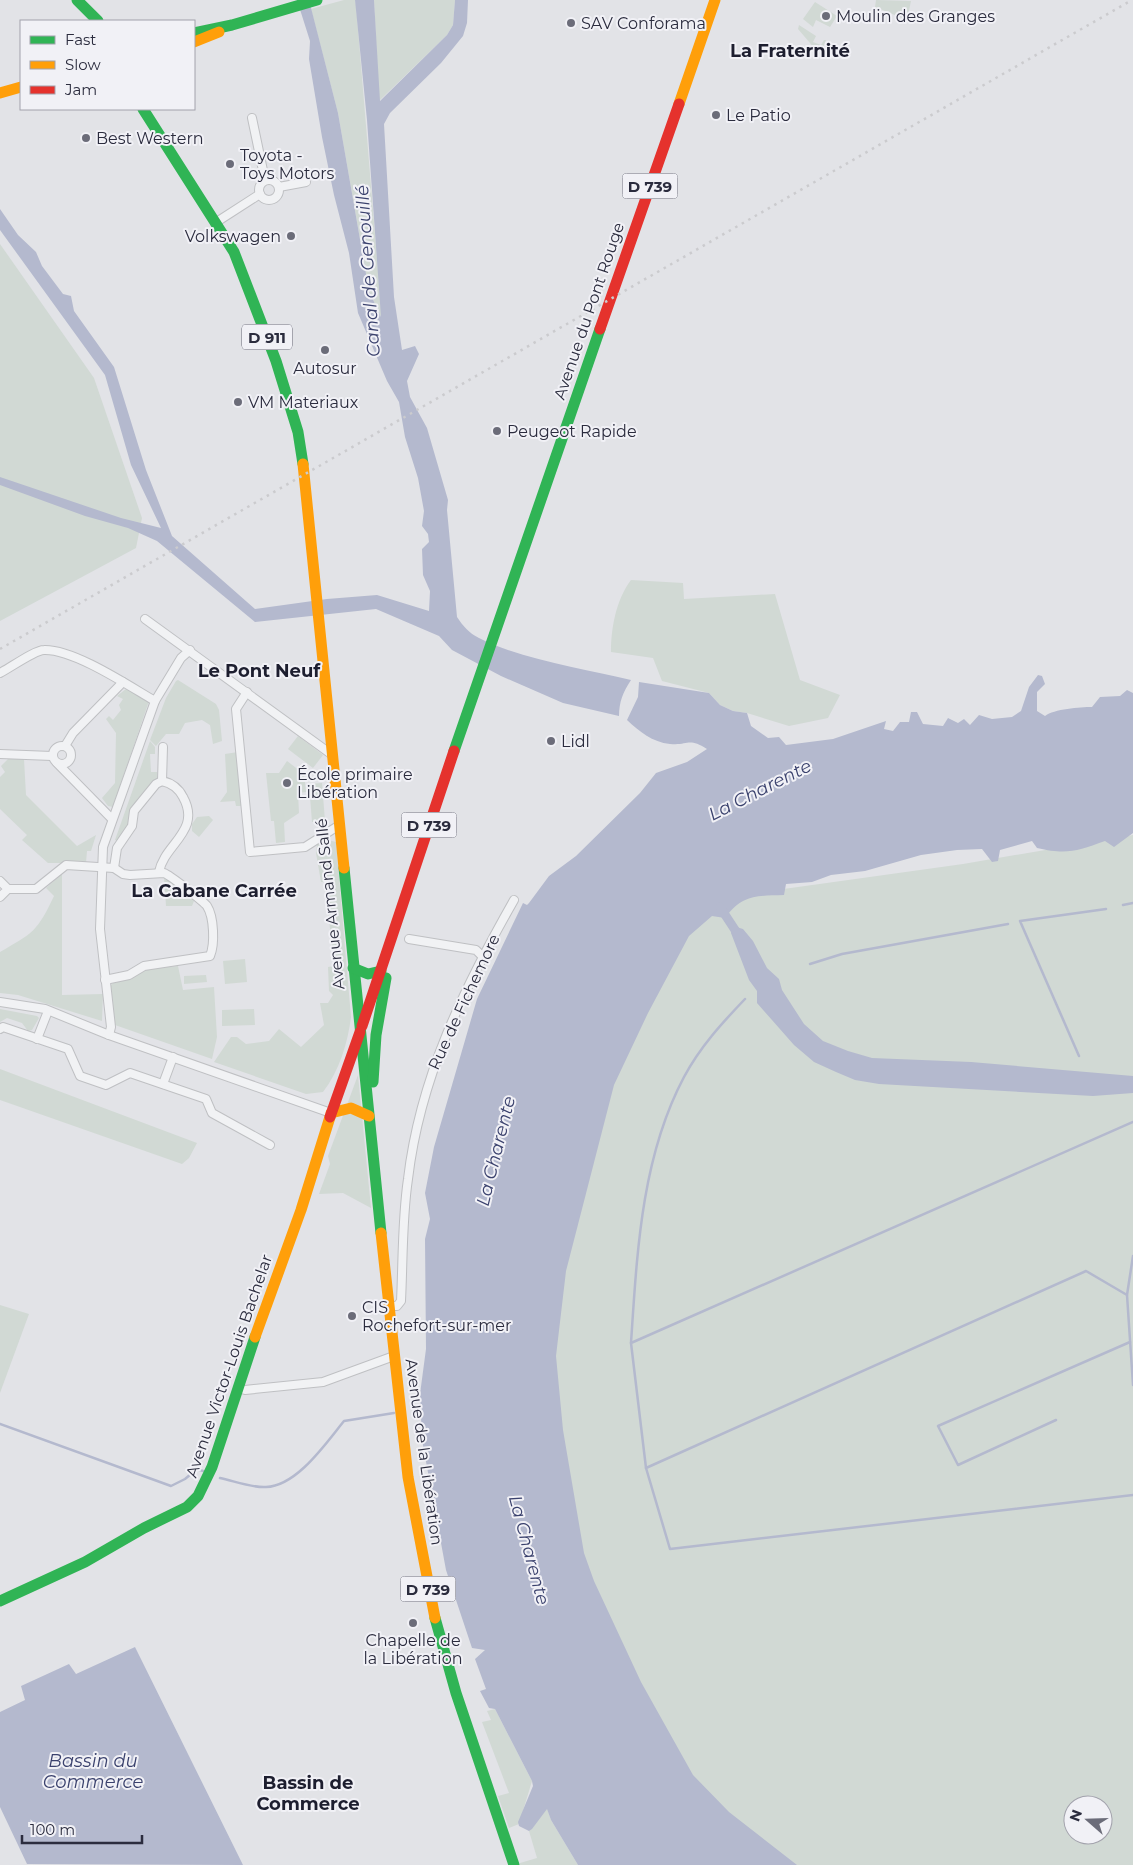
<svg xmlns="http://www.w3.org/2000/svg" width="1133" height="1865" font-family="Montserrat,sans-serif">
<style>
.green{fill:#d1d9d4;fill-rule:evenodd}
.water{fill:#b4b9ce}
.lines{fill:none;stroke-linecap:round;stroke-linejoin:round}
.stream{stroke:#b4b9ce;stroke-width:2.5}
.canal{stroke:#b4b9ce;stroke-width:9}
.street-casing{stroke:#bfc0c3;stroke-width:10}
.street{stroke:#f1f2f4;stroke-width:8}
.fast{stroke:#30b455;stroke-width:11}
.slow{stroke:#ff9f0a;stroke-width:11}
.jam{stroke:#e5322d;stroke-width:11}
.rail{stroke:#cbcbce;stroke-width:2.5;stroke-dasharray:2.5 5;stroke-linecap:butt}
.poi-dot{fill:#6b6c79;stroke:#f1f1f6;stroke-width:2}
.labels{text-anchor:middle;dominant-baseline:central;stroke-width:4;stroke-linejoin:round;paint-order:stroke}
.shield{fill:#f1f1f6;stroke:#666775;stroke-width:1}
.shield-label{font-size:15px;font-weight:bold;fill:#2b2c3e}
.poi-label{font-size:16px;fill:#2b2c3e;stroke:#f1f1f6;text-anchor:start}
.street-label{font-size:16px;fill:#2b2c3e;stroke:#f1f1f6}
.neighbourhood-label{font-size:18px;font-weight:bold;fill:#1d1e2f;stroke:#f1f1f6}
.water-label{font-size:18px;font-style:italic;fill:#3a416d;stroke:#f1f1f6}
</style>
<rect width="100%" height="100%" fill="#e2e3e7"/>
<g class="green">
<polygon points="344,0 355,0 356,5 382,319 369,291 338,113 311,9"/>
<polygon points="374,0 455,0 453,25 447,35 379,101"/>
<polygon points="876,0 911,1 907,20 875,7"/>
<polygon points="815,2 837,16 830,27 816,20 813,27 803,19"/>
<polygon points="799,25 816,36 813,42 821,45 824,40 826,40 821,53 823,54 822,57 798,29"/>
<polygon points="0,244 94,378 142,518 136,548 0,621"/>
<path d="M631 580 683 583 684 599 775 594 800 680 840 695 828 718 789 726 747 713 733 711 720 705 709 693 662 681 653 658 611 652C611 628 616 600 631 580Z"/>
<polygon points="178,680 216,704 219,710 222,741 213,744 210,725 202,720 185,723 179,734 166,734 156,746 150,740 166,698 176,681"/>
<polygon points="126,689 149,701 113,807 108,806 102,798 115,783 116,733 106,719 109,716 113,720 121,710 119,705 123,699 117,696"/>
<polygon points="298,736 323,755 313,768 288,749"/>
<polygon points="150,741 155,747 155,754 150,754 151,772 157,772 157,778 134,806 130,825 118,841 115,840"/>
<polygon points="238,752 243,806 236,806 235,801 220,802 227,792 225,754"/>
<polygon points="24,759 26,795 77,846 96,835 91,851 87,851 86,863 48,863 22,840 27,835 0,809 0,777 5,772 1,766 8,759"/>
<polygon points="287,761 304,774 306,792 298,793 299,813 284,823 285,842 276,843 274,821 271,821 266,773 279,773"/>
<polygon points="322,783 325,821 312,822 309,784"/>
<polygon points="209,816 213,820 199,837 192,831 192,824 197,817"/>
<path d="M1133 835V1865H779L700 1813 540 1502 583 1073 712 899 963 864ZM1073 1805H1103V1835H1073Z"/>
<path d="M324 839 336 842 351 1017C348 1042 339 1072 323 1092L306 1094 214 1062 231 1037H237L246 1044 269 1041 279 1029 301 1047 324 1025 320 1003H328L333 995 329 991 328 967 334 966 325 882H321L316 853 317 845Z"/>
<path d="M62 874V995L103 994 102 1021 18 995 0 993V952C33 933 37 932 54 896L46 888Z"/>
<polygon points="164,876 194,901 192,906 166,906"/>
<polygon points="245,959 247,982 225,984 223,961"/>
<polygon points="178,966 183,990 214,987 217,1037 212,1059 115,1025 110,986 114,982 134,977 145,969"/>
<polygon points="206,975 207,982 184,984 184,976"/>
<polygon points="0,1009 37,1016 39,1018 32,1030 28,1031 22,1023 7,1018 0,1022"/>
<polygon points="254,1009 255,1025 222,1026 222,1010"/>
<polygon points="0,1069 197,1143 189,1158 182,1164 0,1100"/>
<polygon points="358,1075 371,1208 343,1193 319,1194 330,1164 328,1156"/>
<polygon points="0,1305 29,1314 0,1393"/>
<polygon points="495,1709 532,1781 519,1824 509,1828 498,1796 509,1793 482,1722 491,1720 487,1711"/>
<polygon points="547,1808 551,1820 578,1865 520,1865 520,1863 537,1858 529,1831"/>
</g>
<g class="water">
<path d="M297 0H309L338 113 369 291 381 317 367 120 355 0H374L380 101 447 35 453 25 455 0H468L467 23 463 36 441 63 390 113 384 124 394 297 402 350 415 346 419 354 407 381 410 397 427 428 448 500 447 510 457 617C463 626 469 633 479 638 520 659 585 669 631 680 623 692 619 702 619 716L563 703 501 676 452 650 439 636 376 609 255 622 157 541 128 528 85 516 0 485V477L121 518 161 528 131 465 105 375 0 230V209L18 235 36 252 42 266 63 294 71 296 74 311 114 367 146 470 172 536 255 609 327 599 377 595 429 611 430 591 423 575 422 549 429 542 428 534 422 526 424 511 418 478 405 437 399 402 387 381 358 313 349 253 334 195 322 137 309 59 310 41Z"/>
<path d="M1038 675 1042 676 1045 684 1037 692V711L1045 716C1054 709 1080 707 1092 707L1100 697 1120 696 1127 690 1133 693V833L1114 847 1105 841C1077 851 1067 855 1037 848L1032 841 1000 850 998 861 992 862 982 849 957 850 921 855 865 871 831 875 812 882 786 884 784 895C756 896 743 894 725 918L712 916 689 936 648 1013 614 1085 566 1271 556 1356 563 1430 584 1553 594 1581 641 1682 693 1775 729 1812 797 1865H578L551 1820 547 1809 532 1829 529 1831 519 1826 518 1822 533 1786 532 1781 495 1709 489 1708 480 1691 486 1689 475 1659 485 1650 472 1648 446 1570 422 1440 420 1394 426 1349 425 1239 430 1219 425 1193 434 1147 477 999 523 903 527 905 529 903 549 876 576 856 640 793 656 773 687 762 707 749C688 737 688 746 670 744 652 742 640 732 627 720L638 697 639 682 709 693 720 705 733 711 747 713 751 726 768 738 779 737 786 745 833 739 886 721 884 729 893 731 900 722H909L911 712H917L923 724 943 726 948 718 958 723 964 719 970 725 979 715 992 719 1012 717 1021 711 1029 687Z"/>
<polygon points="733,926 743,929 753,941 767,968 779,979 782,990 804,1024 823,1041 848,1051 872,1058 971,1062 1133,1076 1133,1093 1093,1096 879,1084 855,1080 836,1072 814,1062 794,1045 757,1003 757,991 749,980 731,933"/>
<polygon points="135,1647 243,1865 27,1864 0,1807 0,1712 25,1700 21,1686 69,1664 76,1674"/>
</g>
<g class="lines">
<g class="stream">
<polyline points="1123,905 1133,903"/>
<polyline points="810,964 842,954 1008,924"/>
<polyline points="1079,1056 1020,921 1106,909"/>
<polyline points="1127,1295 1133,1256"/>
<path d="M631 1343C637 1254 641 1158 684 1077 700 1047 722 1023 745 999"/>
<polyline points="1133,1385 1127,1295 1086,1271 646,1468 670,1549 1133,1495"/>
<polyline points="415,1412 423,1412"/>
<polyline points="1056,1420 958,1465 938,1426 1130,1342"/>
<polyline points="0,1424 171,1486 185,1479 197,1469 203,1471"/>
<polyline points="646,1468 631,1343 1133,1122"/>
<path d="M220 1478C234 1481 252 1488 266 1487 297 1486 326 1443 344 1421L394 1413"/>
</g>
<polyline class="canal" points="720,907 739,936"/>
<defs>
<g id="street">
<polyline points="252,118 265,180"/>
<circle cx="269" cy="190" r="10"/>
<polyline points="279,187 306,182"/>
<polyline points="215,223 260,194"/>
<polyline points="145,619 331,754"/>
<path d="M0 673C10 668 35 650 44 650 74 649 129 686 155 701"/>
<polyline points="247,692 236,709 250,852 305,847 338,826"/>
<circle cx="62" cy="755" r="9"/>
<polyline points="65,746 73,733 123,682"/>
<polyline points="0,754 52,756"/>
<polyline points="57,763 112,819"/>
<polyline points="114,868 117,848 132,826 134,811 156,784 162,781"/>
<path d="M159 872C164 844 202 831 183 797 179 789 171 783 162 781L163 747"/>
<polyline points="0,881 8,889 0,897"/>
<path d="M8 889H36L66 865 114 868 123 874 130 875 164 873C170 875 204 902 207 906 214 917 215 944 210 956L144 966 129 975 105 980"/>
<polyline points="409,939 476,950 482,956"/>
<polyline points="0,1002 45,1009 109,1035 331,1113"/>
<polyline points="0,1029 3,1027 68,1049 80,1076 106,1085 130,1073 206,1099 212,1113 270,1145"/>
<polyline points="109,1035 111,1027 100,929 103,847 155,701 181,658 190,650"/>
<polyline points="37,1039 48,1011"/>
<polyline points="163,1084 173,1057"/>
<path d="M389 1306H397L401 1301C403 1261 402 1219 408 1179 420 1077 464 988 514 900"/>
<polyline points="238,1388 245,1390 323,1382 394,1356"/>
</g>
</defs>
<use href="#street" class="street-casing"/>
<use href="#street" class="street"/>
<g class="fast">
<polyline points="77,0 98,21"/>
<polyline points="194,33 232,25 317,0"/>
<polyline points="143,109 234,252 276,361 298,432 303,464"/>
<polyline points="454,751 600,329"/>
<polyline points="344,868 381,1233"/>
<polyline points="353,968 368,974 381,971"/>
<polyline points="373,1082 376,1035 386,978"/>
<polyline points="0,1601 85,1562 144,1528 187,1507 198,1496 212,1467 255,1337"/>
<polyline points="435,1618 456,1693 514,1865"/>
</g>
<g class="slow">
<polyline points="194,42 219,32"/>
<polyline points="0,93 21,87"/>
<polyline points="679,104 715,0"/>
<polyline points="303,464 344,868"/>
<polyline points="331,1113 351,1108 369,1116"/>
<polyline points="381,1233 408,1477 435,1618"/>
<polyline points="255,1337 301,1210 330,1117"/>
</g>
<g class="jam">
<polyline points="600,329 679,104"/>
<polyline points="362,1026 454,751"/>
<polyline points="330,1117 360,1032"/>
</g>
<polyline class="rail" points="0,649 1132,0"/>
</g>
<g class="poi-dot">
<circle cx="826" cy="16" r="5"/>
<circle cx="571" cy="23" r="5"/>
<circle cx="716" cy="115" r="5"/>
<circle cx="86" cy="138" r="5"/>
<circle cx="230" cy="164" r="5"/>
<circle cx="291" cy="236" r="5"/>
<circle cx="325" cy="350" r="5"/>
<circle cx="238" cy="402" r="5"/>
<circle cx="497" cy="431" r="5"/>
<circle cx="551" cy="741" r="5"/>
<circle cx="287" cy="783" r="5"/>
<circle cx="352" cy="1316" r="5"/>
<circle cx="413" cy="1623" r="5"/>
</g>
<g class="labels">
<g class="shield">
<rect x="622.5" y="173.5" width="55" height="25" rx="4"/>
<rect x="242" y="324.5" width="50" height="25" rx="4"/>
<rect x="401.5" y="812.5" width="55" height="25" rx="4"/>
<rect x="400.5" y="1576.5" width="55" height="25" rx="4"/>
</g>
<g class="shield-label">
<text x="650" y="186">D 739</text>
<text x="267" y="337">D 911</text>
<text x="429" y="825">D 739</text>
<text x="428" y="1589">D 739</text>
</g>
<g class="poi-label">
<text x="836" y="16">Moulin des Granges</text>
<text x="581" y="23">SAV Conforama</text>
<text x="726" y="115">Le Patio</text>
<text x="96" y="138">Best Western</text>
<text x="240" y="155">Toyota -<tspan x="240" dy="18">Toys Motors</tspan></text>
<text x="281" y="236" text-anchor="end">Volkswagen</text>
<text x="325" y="368" text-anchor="middle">Autosur</text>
<text x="248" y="402">VM Materiaux</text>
<text x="507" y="431">Peugeot Rapide</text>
<text x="561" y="741">Lidl</text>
<text x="297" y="774">École primaire<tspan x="297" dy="18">Libération</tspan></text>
<text x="362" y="1307">CIS<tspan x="362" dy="18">Rochefort-sur-mer</tspan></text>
<text x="413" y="1640" text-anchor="middle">Chapelle de<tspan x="413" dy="18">la Libération</tspan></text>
</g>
<g class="street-label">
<text transform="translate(589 311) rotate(-71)">Avenue du Pont Rouge</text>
<text transform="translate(330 904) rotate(-96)">Avenue Armand Sallé</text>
<text transform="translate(464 1002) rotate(-65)">Rue de Fichemore</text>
<text transform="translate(229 1366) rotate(-71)">Avenue Victor-Louis Bachelar</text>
<text transform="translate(424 1452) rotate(82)">Avenue de la Libération</text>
</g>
<g class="neighbourhood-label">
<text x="790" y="51">La Fraternité</text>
<text x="259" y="671">Le Pont Neuf</text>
<text x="214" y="891">La Cabane Carrée</text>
<text x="308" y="1783">Bassin de<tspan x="308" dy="21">Commerce</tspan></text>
</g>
<g class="water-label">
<text transform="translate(368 271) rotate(-94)">Canal de Genouillé</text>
<text transform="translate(760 790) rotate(-27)">La Charente</text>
<text transform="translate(496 1151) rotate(-76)">La Charente</text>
<text transform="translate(529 1550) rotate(75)">La Charente</text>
<text x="93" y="1761">Bassin du<tspan x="93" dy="21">Commerce</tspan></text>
</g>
</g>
<rect x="20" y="20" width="175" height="90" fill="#f1f1f6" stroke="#a2a2ac"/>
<rect x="30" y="36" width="25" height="8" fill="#30b455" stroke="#a2a2ac"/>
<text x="65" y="45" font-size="15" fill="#2b2c3e">Fast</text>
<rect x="30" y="61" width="25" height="8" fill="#ff9f0a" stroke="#a2a2ac"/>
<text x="65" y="70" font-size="15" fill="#2b2c3e">Slow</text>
<rect x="30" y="86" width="25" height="8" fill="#e5322d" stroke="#a2a2ac"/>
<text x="65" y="95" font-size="15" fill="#2b2c3e">Jam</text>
<g transform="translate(1088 1820) rotate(290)"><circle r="24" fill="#f1f1f6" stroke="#a2a2ac"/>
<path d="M0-4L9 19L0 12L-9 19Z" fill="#6b6c79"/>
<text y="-8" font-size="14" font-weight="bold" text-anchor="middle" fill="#2b2c3e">N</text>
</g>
<path d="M22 1835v8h120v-8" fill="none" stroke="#2b2c3e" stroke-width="2.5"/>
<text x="30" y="1835" font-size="15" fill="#2b2c3e" stroke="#f1f1f6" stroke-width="4" paint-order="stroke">100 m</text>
</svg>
